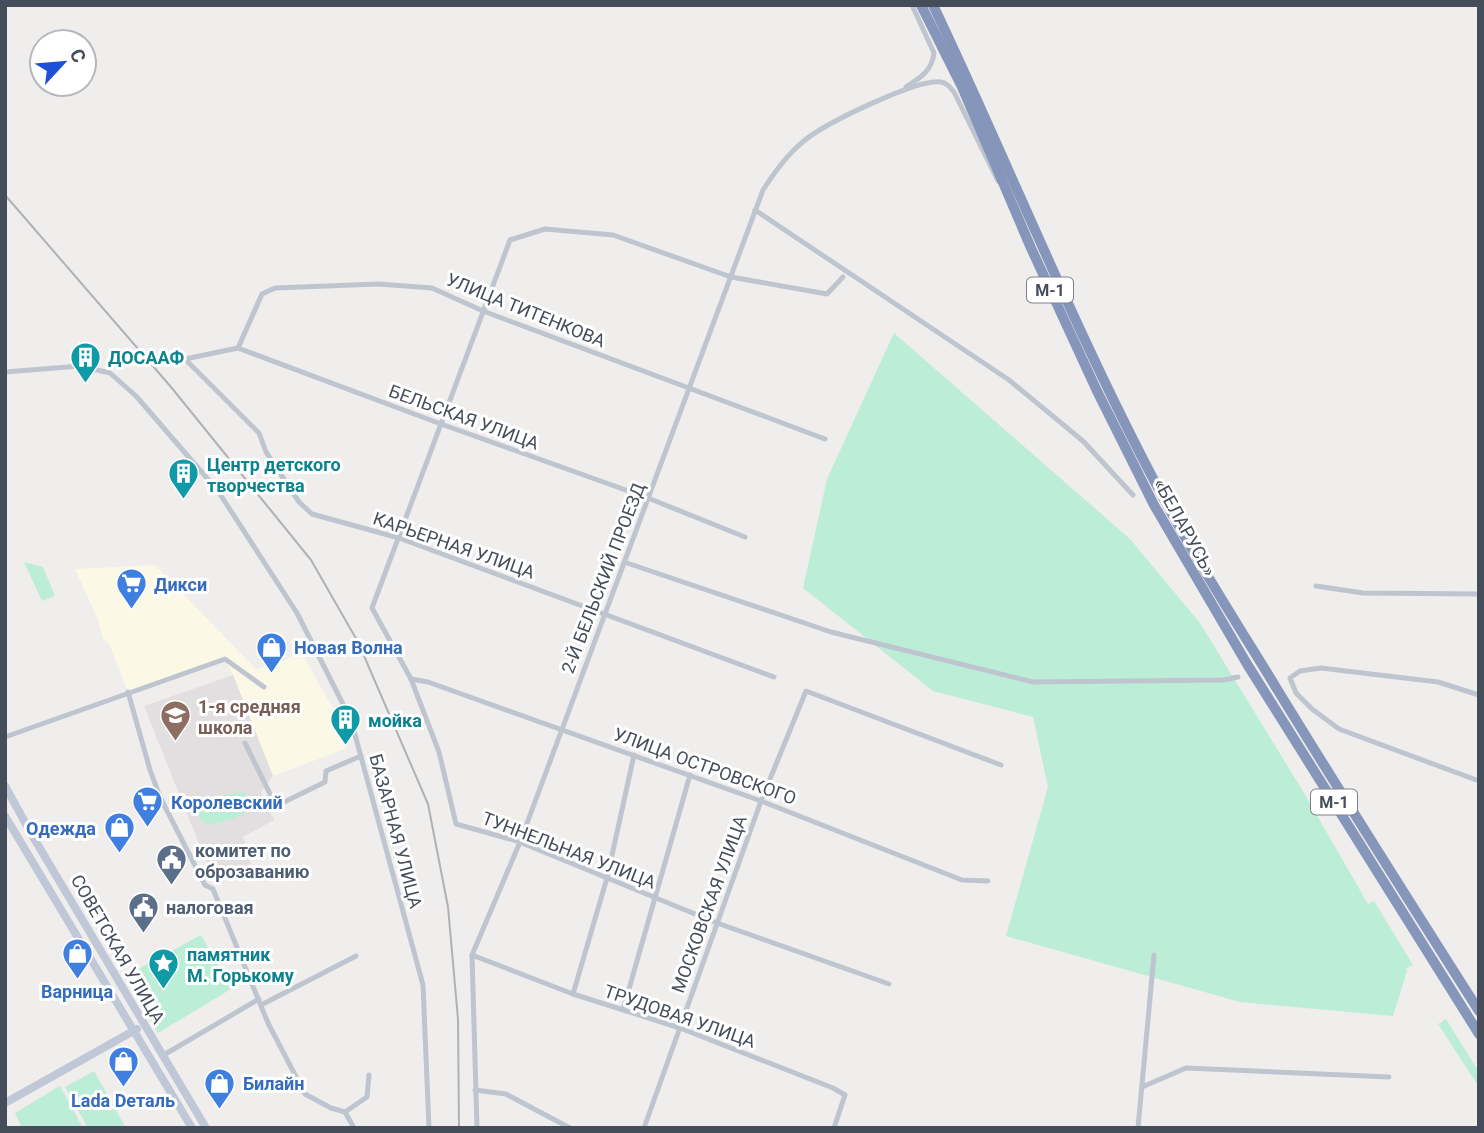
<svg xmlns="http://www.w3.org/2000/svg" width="1484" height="1133" font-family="Roboto,sans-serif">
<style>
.commercial{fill:#fbf8e6}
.education{fill:#e1dfdf}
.green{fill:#bcedd7}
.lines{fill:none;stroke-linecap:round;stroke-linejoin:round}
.street{stroke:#bec5cf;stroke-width:5}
.secondary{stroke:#c0c7d6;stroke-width:8}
.highway{stroke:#8696bb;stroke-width:10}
.rail{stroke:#afb1b7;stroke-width:2}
.labels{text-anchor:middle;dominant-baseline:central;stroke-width:6;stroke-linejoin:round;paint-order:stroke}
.shield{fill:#fff;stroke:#7e828c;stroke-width:2}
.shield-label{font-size:16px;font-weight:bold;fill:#464d5a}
.street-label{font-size:18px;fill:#464d5a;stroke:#fff}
.culture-label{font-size:18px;font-weight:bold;fill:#0d838f;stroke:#fff;text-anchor:start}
.shop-label{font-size:18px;font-weight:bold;fill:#366cbe;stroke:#fff;text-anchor:start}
.education-label{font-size:18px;font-weight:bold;fill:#785e54;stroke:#fff;text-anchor:start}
.service-label{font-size:18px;font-weight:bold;fill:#4e5e75;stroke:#fff;text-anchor:start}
</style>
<rect width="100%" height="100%" fill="#f0eded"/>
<polygon class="commercial" points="155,565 256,669 283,661 301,652 339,719 345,749 273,776 233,675 225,659 128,692 109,643 103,639 98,620 75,569"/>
<polygon class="education" points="233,675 273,776 261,792 274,820 243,837 251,864 214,881 144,706"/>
<g class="green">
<polygon points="894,333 1130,539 1200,623 1304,793 1368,904 1374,901 1413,965 1406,968 1407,971 1393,1016 1240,1002 1006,936 1048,787 1033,717 933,691 803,588 827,479"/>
<polygon points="24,562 43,567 55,596 42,601"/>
<path d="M237 792 245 793 252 799C247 819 227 820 210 825L204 823 199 815C201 799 224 797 237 792Z"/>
<polygon points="201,935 231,989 158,1033 125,976"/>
<polygon points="1446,1019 1479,1072 1479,1087 1438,1024"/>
<polygon points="94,1071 126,1128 88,1128 65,1087"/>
<polygon points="60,1086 83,1128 22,1128 15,1113"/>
</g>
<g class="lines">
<g class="street">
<path d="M906 87C920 78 932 71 934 53L912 5"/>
<polyline points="755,210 1009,380 1083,441 1133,495"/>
<polyline points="843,277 827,294 731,277 613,235 545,229 510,240 372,608 411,679 439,752 456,824 517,841 717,923 889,984"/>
<polyline points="238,348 262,294 275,288 378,284 432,288 483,311 825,439"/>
<polyline points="185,359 259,433 266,452 299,502 312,514 399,538 774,677"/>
<polyline points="171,364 185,359 238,348 441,424 648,498 745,537"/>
<polyline points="5,372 80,366 110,373 136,396 218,491 297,613 351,720 423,985 429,1128"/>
<polyline points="624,562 831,632 1033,682 1223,680 1238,677"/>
<polyline points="1316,586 1363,593 1479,594"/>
<polyline points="411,679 428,682 761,801 962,880 988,881"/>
<polyline points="128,692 150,770 160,797 205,885 213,889 268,1023 305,1094 331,1108 345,1112 354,1128"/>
<polyline points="1479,695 1438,682 1321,668 1300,671 1290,678 1296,693 1312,709 1339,729 1479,781"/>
<polyline points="5,737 225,659 264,687"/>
<polyline points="245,743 276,806 325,782 326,771 361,756"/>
<polyline points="472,955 573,994 680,1028 833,1088 845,1095 834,1128"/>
<polyline points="573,994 607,878 634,755"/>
<polyline points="261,1005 356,956"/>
<polyline points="623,1010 690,775"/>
<polyline points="162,1056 259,999"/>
<polyline points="1142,1087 1186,1068 1389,1077"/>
<polyline points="475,1090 506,1094 570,1128"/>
<polyline points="345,1112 367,1097 369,1075"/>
<path d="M477 1128 472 955 520 842 763 190C778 167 794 145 818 131 839 118 919 78 941 82 947 83 950 87 954 92L998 181"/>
<polyline points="644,1128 761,801 806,691 1001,765"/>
<polyline points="1138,1128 1154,955"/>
</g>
<g class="secondary">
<polyline points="5,786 32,835 206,1128"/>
<polyline points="5,816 192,1128"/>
<polyline points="5,1103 137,1029"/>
</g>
<g class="highway">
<polyline points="921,5 962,87 1031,248 1097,391 1154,505 1247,664 1479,1034"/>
<path d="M933 5C1009 165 1074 329 1157 486 1193 555 1236 622 1277 689 1343 797 1411 904 1479 1011"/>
</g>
<polyline class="rail" points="5,195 171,387 311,560 358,642 428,804 448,907 458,1019 459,1128"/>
</g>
<defs>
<symbol id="building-pin" viewBox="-11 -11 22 30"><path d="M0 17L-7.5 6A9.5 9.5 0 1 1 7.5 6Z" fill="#0f9aa8" stroke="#fff"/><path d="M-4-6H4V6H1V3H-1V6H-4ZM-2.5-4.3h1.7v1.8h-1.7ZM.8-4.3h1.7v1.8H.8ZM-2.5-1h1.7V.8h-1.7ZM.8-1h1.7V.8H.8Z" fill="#fff"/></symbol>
<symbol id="supermarket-pin" viewBox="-11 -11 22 30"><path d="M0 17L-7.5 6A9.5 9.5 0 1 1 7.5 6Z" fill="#3f7fe0" stroke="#fff"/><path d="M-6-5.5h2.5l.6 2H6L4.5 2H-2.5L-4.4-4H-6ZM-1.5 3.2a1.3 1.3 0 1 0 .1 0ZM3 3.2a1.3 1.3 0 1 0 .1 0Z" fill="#fff"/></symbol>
<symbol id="shop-pin" viewBox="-11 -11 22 30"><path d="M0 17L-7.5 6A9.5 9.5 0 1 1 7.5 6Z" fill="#3f7fe0" stroke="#fff"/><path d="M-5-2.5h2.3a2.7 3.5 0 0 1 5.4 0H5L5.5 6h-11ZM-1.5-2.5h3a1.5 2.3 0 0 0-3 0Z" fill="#fff"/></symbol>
<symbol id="school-pin" viewBox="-11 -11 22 30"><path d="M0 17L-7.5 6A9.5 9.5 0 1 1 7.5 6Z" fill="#8d6e63" stroke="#fff"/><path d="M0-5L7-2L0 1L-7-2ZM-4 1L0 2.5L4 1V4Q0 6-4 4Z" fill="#fff"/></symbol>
<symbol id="civic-pin" viewBox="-11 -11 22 30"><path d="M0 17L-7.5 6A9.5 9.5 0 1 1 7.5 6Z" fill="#5c6f8a" stroke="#fff"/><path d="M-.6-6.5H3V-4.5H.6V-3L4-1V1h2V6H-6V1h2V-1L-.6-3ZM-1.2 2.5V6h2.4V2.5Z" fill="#fff"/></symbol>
<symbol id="sight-pin" viewBox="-11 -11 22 30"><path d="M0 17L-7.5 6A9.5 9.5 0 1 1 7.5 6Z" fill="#0f9aa8" stroke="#fff"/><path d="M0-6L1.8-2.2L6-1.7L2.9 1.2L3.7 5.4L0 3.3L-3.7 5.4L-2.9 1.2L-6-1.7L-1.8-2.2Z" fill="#fff"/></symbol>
</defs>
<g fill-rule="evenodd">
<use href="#building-pin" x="68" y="340" width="35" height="47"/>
<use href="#building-pin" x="166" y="456" width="35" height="47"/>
<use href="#supermarket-pin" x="114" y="566" width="35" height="47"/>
<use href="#shop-pin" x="254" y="630" width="35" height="47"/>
<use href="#school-pin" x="158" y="698" width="35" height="47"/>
<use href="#building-pin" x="328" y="702" width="35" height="47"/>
<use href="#supermarket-pin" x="130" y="784" width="35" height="47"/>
<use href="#shop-pin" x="102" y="810" width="35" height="47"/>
<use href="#civic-pin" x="154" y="842" width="35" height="47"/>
<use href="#civic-pin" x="126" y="890" width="35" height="47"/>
<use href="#shop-pin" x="60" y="936" width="35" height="47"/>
<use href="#sight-pin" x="146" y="946" width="35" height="47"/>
<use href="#shop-pin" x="106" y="1044" width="35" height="47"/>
<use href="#shop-pin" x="202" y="1066" width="35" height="47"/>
</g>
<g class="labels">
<g class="shield">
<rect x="1027" y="277.5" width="46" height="25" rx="5"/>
<rect x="1311" y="789.5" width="46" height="25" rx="5"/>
</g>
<g class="shield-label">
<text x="1050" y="290">М-1</text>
<text x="1334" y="802">М-1</text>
</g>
<g class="street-label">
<text transform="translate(526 310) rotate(22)">УЛИЦА ТИТЕНКОВА</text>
<text transform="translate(464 417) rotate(20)">БЕЛЬСКАЯ УЛИЦА</text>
<text transform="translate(1185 527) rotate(61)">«БЕЛАРУСЬ»</text>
<text transform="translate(454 545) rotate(19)">КАРЬЕРНАЯ УЛИЦА</text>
<text transform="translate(603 578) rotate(-69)">2-Й БЕЛЬСКИЙ ПРОЕЗД</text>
<text transform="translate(705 766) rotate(20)">УЛИЦА ОСТРОВСКОГО</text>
<text transform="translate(396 831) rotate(75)">БАЗАРНАЯ УЛИЦА</text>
<text transform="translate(569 850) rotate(21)">ТУННЕЛЬНАЯ УЛИЦА</text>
<text transform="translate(709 904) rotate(-70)">МОСКОВСКАЯ УЛИЦА</text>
<text transform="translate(118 949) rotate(60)">СОВЕТСКАЯ УЛИЦА</text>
<text transform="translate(680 1016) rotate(19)">ТРУДОВАЯ УЛИЦА</text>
</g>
<g class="culture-label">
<text x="108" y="357">ДОСААФ</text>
<text x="207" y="464">Центр детского<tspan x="207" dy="21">творчества</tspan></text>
<text x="368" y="720">мойка</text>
<text x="187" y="954">памятник<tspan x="187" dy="21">М. Горькому</tspan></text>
</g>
<g class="shop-label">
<text x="154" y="584">Дикси</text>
<text x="294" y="647">Новая Волна</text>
<text x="171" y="802">Королевский</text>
<text x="96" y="828" text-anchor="end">Одежда</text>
<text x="77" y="991" text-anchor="middle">Варница</text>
<text x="243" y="1083">Билайн</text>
<text x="123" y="1100" text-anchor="middle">Lada Dеталь</text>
</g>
<g class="education-label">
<text x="198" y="706">1-я средняя<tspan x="198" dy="21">школа</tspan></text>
</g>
<g class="service-label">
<text x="195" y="850">комитет по<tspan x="195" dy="21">оброзаванию</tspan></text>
<text x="166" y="907">налоговая</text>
</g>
</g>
<rect width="1484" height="1133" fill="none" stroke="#464d5a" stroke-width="14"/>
<g transform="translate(63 63) rotate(64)"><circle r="33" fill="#ffffff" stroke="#b5b8bd" stroke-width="2"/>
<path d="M0-5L12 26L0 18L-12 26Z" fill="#1e4fd9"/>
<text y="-10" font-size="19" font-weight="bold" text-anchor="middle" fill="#464d5a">С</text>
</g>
</svg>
